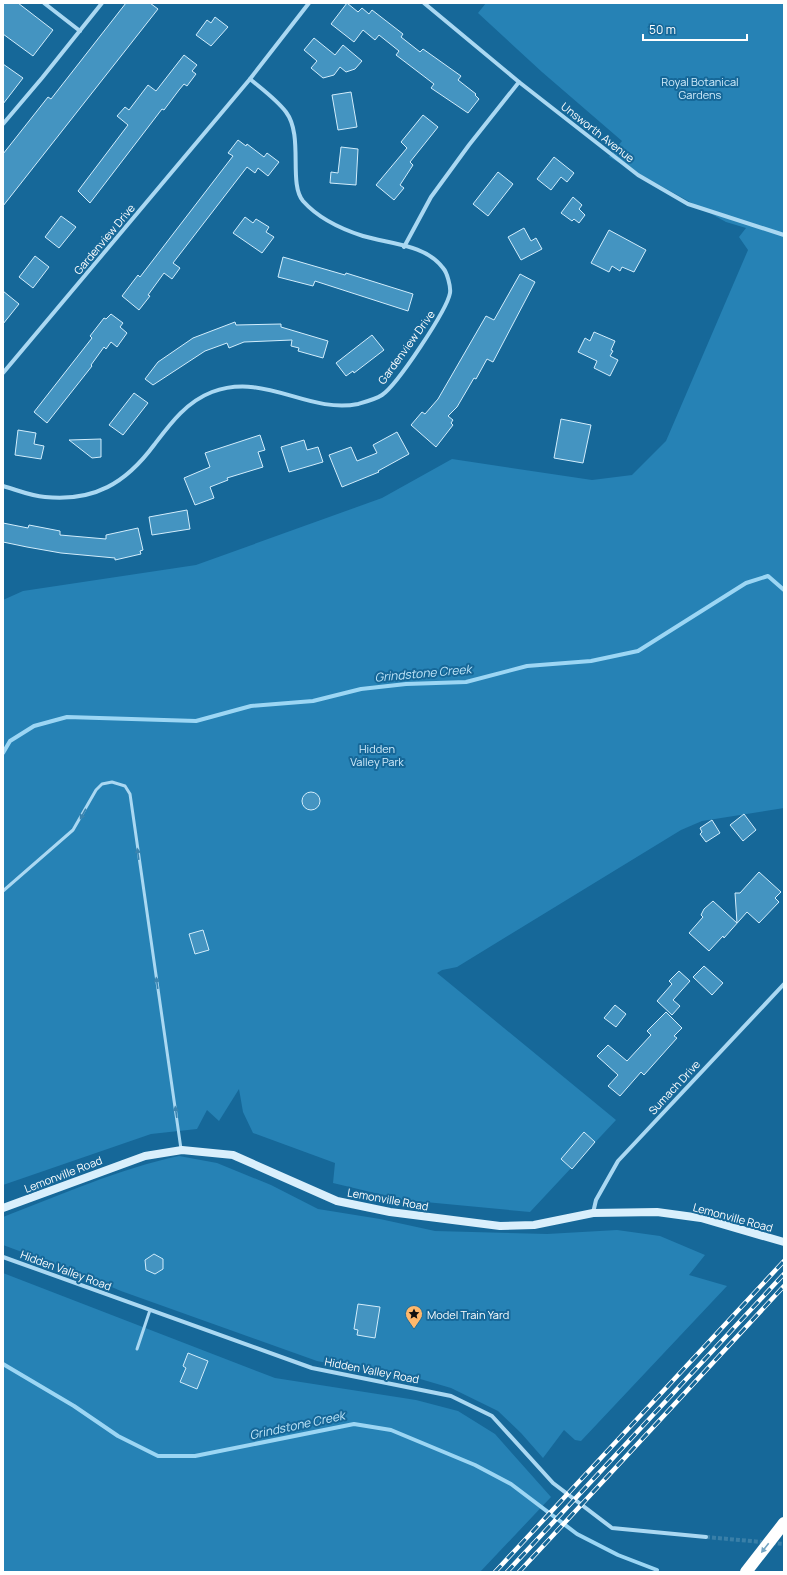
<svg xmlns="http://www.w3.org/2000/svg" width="787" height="1575" font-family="Manrope,sans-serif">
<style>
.green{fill:#2682b5}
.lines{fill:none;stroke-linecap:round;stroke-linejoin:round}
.stream{stroke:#9cd6f4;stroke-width:4}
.building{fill:#4494c1;stroke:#d2edfc}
.street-tunnel{stroke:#397fa8;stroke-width:4;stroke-dasharray:4 2;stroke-linecap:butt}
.lane{stroke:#aad8f2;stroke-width:3}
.street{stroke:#aad8f2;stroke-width:4}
.secondary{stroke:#d9effc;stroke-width:8}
.highway{stroke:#fff;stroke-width:12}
.rail-casing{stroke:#fff;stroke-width:4.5}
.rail{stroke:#166899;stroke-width:3;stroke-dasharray:9;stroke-linecap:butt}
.oneway{fill:#3b84af}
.oneway2{fill:#73a4c2}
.labels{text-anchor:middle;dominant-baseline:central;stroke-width:4;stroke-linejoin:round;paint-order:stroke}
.park-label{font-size:11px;fill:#d2edfc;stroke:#166899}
.street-label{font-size:11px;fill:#fff;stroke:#166899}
.poi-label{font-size:11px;fill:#fff;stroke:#166899;text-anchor:start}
.water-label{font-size:12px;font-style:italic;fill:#c1e6f9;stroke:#166899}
</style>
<rect width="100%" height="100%" fill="#166899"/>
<g class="green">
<polygon points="486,3 784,3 784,808 702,821 681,830 457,967 442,970 437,973 616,1120 530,1212 404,1200 333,1183 335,1163 253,1133 243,1112 239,1089 219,1121 207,1110 197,1129 151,1134 3,1185 3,600 23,591 196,565 382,498 452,459 592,480 632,475 666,441 748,250 739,237 746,228 726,222 609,157 622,141 542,72 478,13"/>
<path d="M179 1156 217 1163 271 1185 318 1209 380 1219 435 1231 547 1234 617 1230 660 1236 705 1255 689 1275 727 1286 581 1441 575 1440 564 1430 543 1458 521 1433 498 1411 451 1388 410 1376 379 1373 317 1361 121 1291 79 1273 3 1245V1217C61 1195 118 1169 179 1156Z"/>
<polygon points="3,1273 275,1378 416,1400 458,1411 495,1434 551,1497 480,1572 3,1572"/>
</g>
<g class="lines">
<g class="stream">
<polyline points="3,753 10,741 34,726 67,717 196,721 251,706 313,701 361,689 406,684 466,682 527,666 591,661 638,651 746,583 768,576 784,590"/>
<polyline points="3,1364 74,1406 118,1436 158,1456 195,1456 354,1424 391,1430 475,1465 511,1484 577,1534 618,1555 657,1570"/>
</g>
</g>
<g class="building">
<polygon points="3,3 18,3 53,30 33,56 3,34"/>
<polygon points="126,3 150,3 158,9 3,206 3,154 48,97 51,99"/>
<polygon points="347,3 358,12 362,8 369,14 372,10 403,34 401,37 420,52 423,49 461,76 458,80 476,94 475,95 479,99 468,113 431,88 434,84 396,55 399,51 379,35 375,40 363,30 354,42 331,24"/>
<polygon points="215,17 228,27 211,46 196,35 207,20 211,23"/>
<polygon points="314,38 335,55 343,45 362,61 355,69 346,72 340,67 334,75 323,78 311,68 317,61 304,50"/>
<polygon points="184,55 197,65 192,71 196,74 187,86 184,84 179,90 164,110 162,109 90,203 78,191 128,125 117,116 125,107 129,110 148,85 156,91"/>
<polygon points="3,64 23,78 3,104"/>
<polygon points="351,92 357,127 338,130 332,95"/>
<polygon points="423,115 438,127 410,162 413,165 400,185 404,188 394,200 376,185 407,148 401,142"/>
<polygon points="238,140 246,146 247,144 264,157 267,153 279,162 268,176 258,168 255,173 247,167 173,263 180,268 172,279 164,273 148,295 150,296 139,310 122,296 138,275 140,277 233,156 228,153"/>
<polygon points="341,147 358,149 356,185 330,183 331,172 338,173"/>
<polygon points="554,157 574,173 567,182 561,177 551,190 537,179"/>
<polygon points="498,172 513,184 488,216 473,204"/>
<polygon points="573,197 582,205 579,209 585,215 579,223 574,219 572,221 561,213"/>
<polygon points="61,216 76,227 59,248 45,237"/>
<polygon points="245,217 253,223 256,219 269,227 266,232 274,237 262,253 233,233"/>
<polygon points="524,228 531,241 536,238 542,249 521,260 508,237"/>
<polygon points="609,230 646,250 634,272 622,267 620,271 612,266 609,272 591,263"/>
<polygon points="35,256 49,267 33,288 19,277"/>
<polygon points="283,257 345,275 346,273 413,294 408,311 315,281 313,286 278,277"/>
<polygon points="520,274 535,282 493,362 487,359 476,379 474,378 457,407 448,416 453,420 451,423 453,425 436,447 411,425 422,412 425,414 438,399 486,316 494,320"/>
<polygon points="3,291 19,304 3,324"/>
<polygon points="111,314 123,323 120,327 127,333 117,347 111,342 106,349 104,347 91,365 92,366 47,423 34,412 92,338 90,336 104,318 106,319"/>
<polygon points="235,322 236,325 281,324 281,327 328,341 323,358 298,351 299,348 291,346 292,340 244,342 229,348 227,343 205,351 153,385 145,379 158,362 193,338"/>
<polygon points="594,332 615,341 611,350 613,351 610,356 618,360 610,376 594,368 597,361 578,352 585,338 590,341"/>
<polygon points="372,335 384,350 354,373 353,371 346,376 336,363"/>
<polygon points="134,393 148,403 123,435 109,425"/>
<polygon points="561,419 591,425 583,463 554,458"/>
<polygon points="18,430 36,433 34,444 44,446 41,459 15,455"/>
<polygon points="397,432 409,454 378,471 379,472 342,487 329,455 351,447 357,461 377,453 373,445"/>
<polygon points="260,435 265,450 258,452 263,467 227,478 228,480 210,487 214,498 195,505 184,478 210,467 205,453"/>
<polygon points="101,439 101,457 92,458 69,440"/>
<polygon points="304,440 307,450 318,447 323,462 289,472 281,447"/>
<polygon points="187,510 190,529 152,535 149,517"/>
<polygon points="3,523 28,528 29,525 60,531 60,535 106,539 106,535 138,528 143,550 140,551 141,554 115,560 115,558 61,553 27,547 3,542"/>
<circle cx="311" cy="801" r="9"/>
<polygon points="744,814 756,830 743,841 730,825"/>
<polygon points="712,820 720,833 706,842 700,834 702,832 700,828"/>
<polygon points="759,872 781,892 775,898 779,902 759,923 747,912 724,938 723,936 709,951 689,933 703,917 701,915 704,909 713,901 737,923 735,893 740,893"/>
<polygon points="203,930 209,950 195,954 189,934"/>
<polygon points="704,966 723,983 712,995 693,977"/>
<polygon points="679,971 690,981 673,1000 680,1006 672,1015 657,1001 672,984 669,981"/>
<polygon points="615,1005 626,1014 616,1027 604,1018"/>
<polygon points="666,1012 682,1028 674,1036 677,1038 644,1075 641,1072 620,1096 608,1086 618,1075 597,1056 608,1045 627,1061 651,1035 647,1031"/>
<polygon points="584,1132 595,1142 572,1169 561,1159"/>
<polygon points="154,1254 163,1259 163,1269 155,1274 146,1270 145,1260"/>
<polygon points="358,1304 380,1307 375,1338 357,1335 358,1330 354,1329"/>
<polygon points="188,1353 208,1361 197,1389 180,1382 186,1368 183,1366"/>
</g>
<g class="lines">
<polyline class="street-tunnel" points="706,1537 784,1544"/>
<g class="lane">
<polyline points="3,891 73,830 96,790 102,784 112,782 125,786 130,794 181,1149"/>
<polyline points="137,1349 150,1310"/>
</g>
<g class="street">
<polyline points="44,3 80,31"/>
<polyline points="424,3 519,82 638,175 688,204 784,235"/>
<polyline points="3,124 42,78 102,3"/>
<polyline points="404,247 431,197 469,145 519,82"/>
<polyline points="3,373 250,79 309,3"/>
<path d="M3 486C17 490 31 496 45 497 94 502 126 483 154 445 170 424 186 402 212 392 265 372 308 414 358 404 365 402 376 399 382 395 397 385 447 310 450 293 451 287 447 272 443 268 425 244 390 244 363 236 341 229 319 219 303 201 288 183 304 136 286 112 277 100 262 89 250 79"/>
<polyline points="593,1213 596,1200 618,1161 784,984"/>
<polyline points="3,1257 312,1368 451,1396 492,1416 553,1483 612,1528 706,1537"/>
</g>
<polyline class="secondary" points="3,1208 145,1156 182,1150 233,1155 337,1201 390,1212 500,1226 534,1225 593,1213 657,1212 701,1218 784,1242"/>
<polyline class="highway" points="746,1572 784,1523"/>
<defs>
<g id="rail">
<polyline points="495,1572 784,1261"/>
<polyline points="507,1572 784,1274"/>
<polyline points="519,1572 784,1286"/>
</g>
</defs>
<use href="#rail" class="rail-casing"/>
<use href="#rail" class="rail"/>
</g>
<defs><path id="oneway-solid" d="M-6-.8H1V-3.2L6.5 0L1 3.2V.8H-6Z"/></defs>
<g class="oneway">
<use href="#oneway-solid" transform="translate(83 814) rotate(119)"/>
<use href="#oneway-solid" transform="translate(138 854) rotate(-98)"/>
<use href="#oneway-solid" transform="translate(157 983) rotate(-98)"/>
<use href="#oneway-solid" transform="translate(176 1112) rotate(-98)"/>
</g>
<use class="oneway2" href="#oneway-solid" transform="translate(765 1548) rotate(128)"/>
<defs>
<symbol id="sight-pin" viewBox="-11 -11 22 30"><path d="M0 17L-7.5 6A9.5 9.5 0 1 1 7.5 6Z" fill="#ffb86b" stroke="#166899"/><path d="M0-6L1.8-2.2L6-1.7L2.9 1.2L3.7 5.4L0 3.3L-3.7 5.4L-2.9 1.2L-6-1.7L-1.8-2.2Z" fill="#111"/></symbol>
</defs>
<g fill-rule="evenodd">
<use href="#sight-pin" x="404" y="1304" width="20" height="27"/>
</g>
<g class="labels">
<g class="park-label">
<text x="700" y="81">Royal Botanical<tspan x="700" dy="13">Gardens</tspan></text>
<text x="377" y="748">Hidden<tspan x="377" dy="13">Valley Park</tspan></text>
</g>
<g class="street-label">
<text transform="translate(598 132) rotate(38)">Unsworth Avenue</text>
<text transform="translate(104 239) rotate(-50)">Gardenview Drive</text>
<text transform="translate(406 347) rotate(-54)">Gardenview Drive</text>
<text transform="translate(674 1087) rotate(-47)">Sumach Drive</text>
<text transform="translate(63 1174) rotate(-21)">Lemonville Road</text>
<text transform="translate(388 1199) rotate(10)">Lemonville Road</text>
<text transform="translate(733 1217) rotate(15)">Lemonville Road</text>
<text transform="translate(66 1270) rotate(20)">Hidden Valley Road</text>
<text transform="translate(372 1370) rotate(11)">Hidden Valley Road</text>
</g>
<g class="poi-label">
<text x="427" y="1314">Model Train Yard</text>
</g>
<g class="water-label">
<text transform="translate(423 673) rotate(-5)">Grindstone Creek</text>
<text transform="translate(297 1425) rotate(-12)">Grindstone Creek</text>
</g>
</g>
<rect width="787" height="1575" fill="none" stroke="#ffffff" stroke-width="8"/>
<path d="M643 34v6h104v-6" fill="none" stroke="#ffffff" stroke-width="2"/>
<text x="649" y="34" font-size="12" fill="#ffffff" stroke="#166899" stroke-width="3" paint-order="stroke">50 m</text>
</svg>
